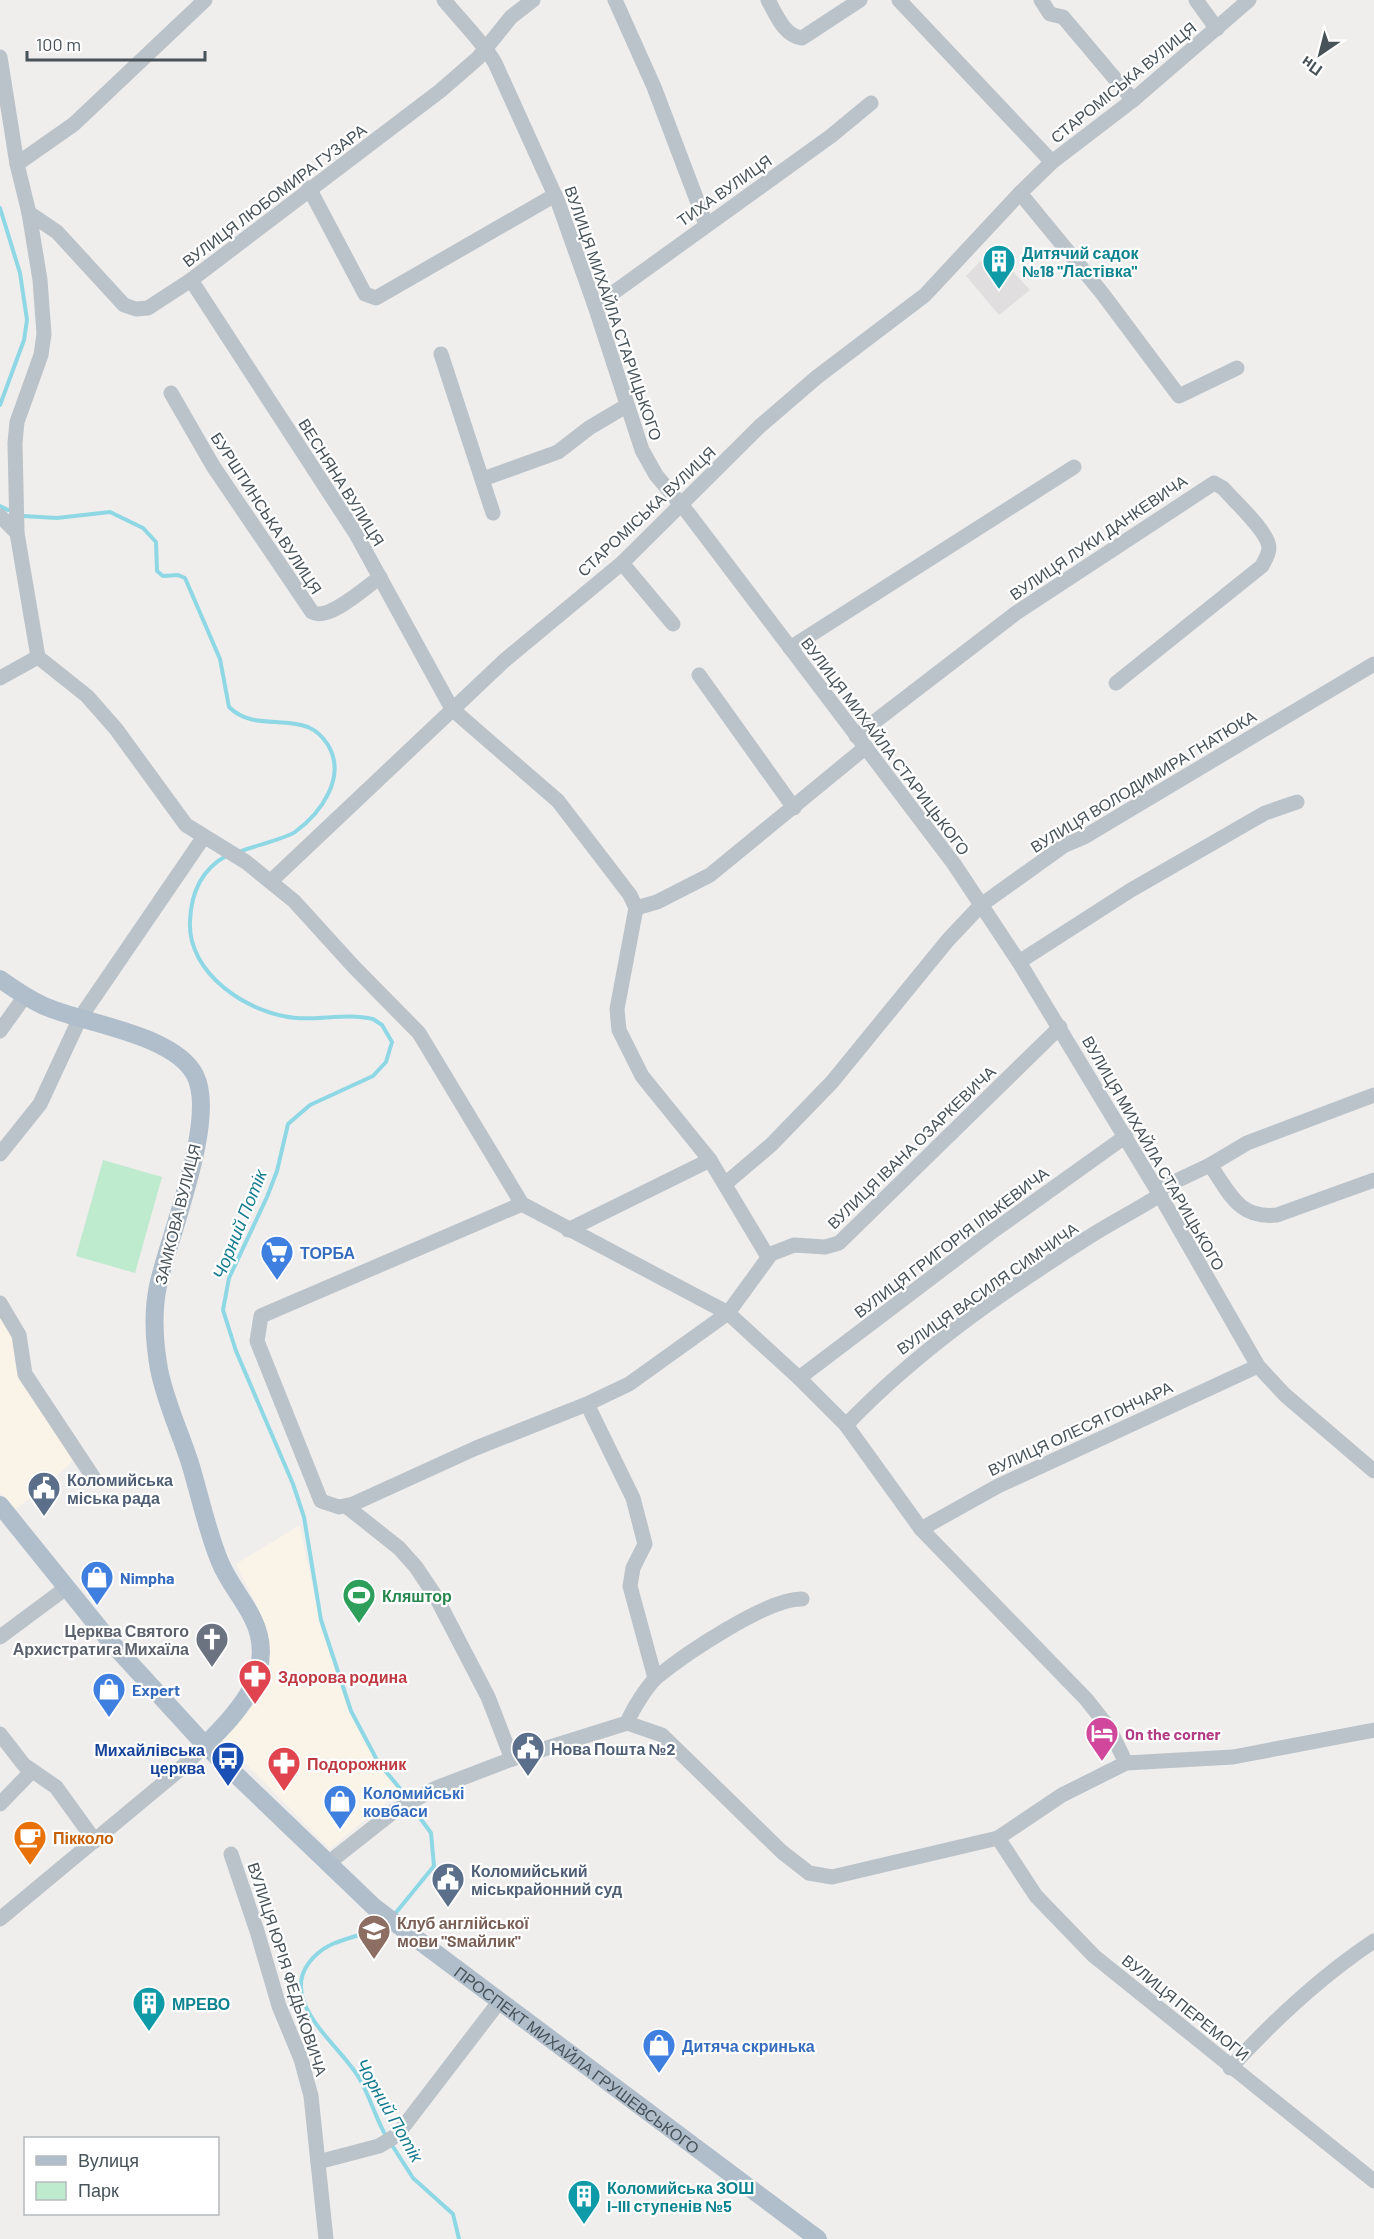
<svg xmlns="http://www.w3.org/2000/svg" width="1374" height="2239" font-family="Barlow,sans-serif">
<style>
.commercial{fill:#faf3e7}
.education{fill:#e1dedf}
.green{fill:#beebcd}
.lines{fill:none;stroke-linecap:round;stroke-linejoin:round}
.stream{stroke:#8ed8e5;stroke-width:4}
.minor{stroke:#bac3c9;stroke-width:15}
.major{stroke:#afbeca;stroke-width:18}
.labels{text-anchor:middle;dominant-baseline:central;stroke-width:4.5;stroke-linejoin:round;paint-order:stroke}
.street-label{font-size:16px;fill:#475259;stroke:#fff}
.culture-label{font-size:16px;font-weight:bold;fill:#0d838f;stroke:#fff;text-anchor:start}
.shop-label{font-size:16px;font-weight:bold;fill:#366cbe;stroke:#fff;text-anchor:start}
.service-label{font-size:16px;font-weight:bold;fill:#4e5e75;stroke:#fff;text-anchor:start}
.leisure-label{font-size:16px;font-weight:bold;fill:#27864d;stroke:#fff;text-anchor:start}
.worship-label{font-size:16px;font-weight:bold;fill:#5b616d;stroke:#fff;text-anchor:end}
.health-label{font-size:16px;font-weight:bold;fill:#be3a42;stroke:#fff;text-anchor:start}
.hotel-label{font-size:16px;font-weight:bold;fill:#b23c85;stroke:#fff;text-anchor:start}
.transit-label{font-size:16px;font-weight:bold;fill:#164399;stroke:#fff;text-anchor:end}
.food-label{font-size:16px;font-weight:bold;fill:#c56008;stroke:#fff;text-anchor:start}
.education-label{font-size:16px;font-weight:bold;fill:#785e54;stroke:#fff;text-anchor:start}
.water-label{font-size:18px;font-style:italic;fill:#167c8f;stroke:#fff}
</style>
<rect width="100%" height="100%" fill="#f0eded"/>
<g class="commercial">
<polygon points="0,1306 17,1333 14,1358 20,1382 75,1458 46,1487 14,1510 0,1493"/>
<polygon points="300,1525 321,1628 343,1690 377,1765 401,1790 330,1849 220,1737 262,1696 270,1663 258,1608 236,1564"/>
</g>
<polygon class="education" points="992,249 1030,290 999,315 966,276"/>
<polygon class="green" points="103,1160 162,1177 135,1273 76,1256"/>
<g class="lines">
<g class="stream">
<polyline points="0,208 20,273 27,320 24,340 0,405"/>
<polyline points="0,506 8,510"/>
<path d="M23 516 57 518 110 512 143 528 156 542 157 571 163 576 178 575 185 578 220 659 229 707C251 729 281 717 308 727 317 731 323 737 328 745 347 777 321 813 295 832 285 839 253 846 239 852"/>
<path d="M226 856C201 870 191 893 190 921 187 974 249 1014 296 1018 321 1020 348 1013 373 1019L382 1025 392 1042 386 1062 373 1076 310 1105 288 1124 277 1171 267 1197 229 1278 223 1310 236 1351 293 1484 304 1517 321 1620 351 1711 378 1762 402 1791"/>
<polyline points="394,1915 434,1866 431,1833 415,1811"/>
<path d="M386 1922C364 1939 337 1936 317 1954 269 1997 341 2045 359 2078 370 2096 375 2117 386 2136"/>
<polyline points="390,2142 413,2178 453,2214 459,2239"/>
</g>
<g class="minor">
<path d="M444 0C461 21 482 41 495 63L558 202 595 306 642 450 656 475 688 513 954 864 1019 962 1157 1190 1258 1366 1285 1395 1374 1471"/>
<polyline points="615,0 654,87 706,224"/>
<path d="M768 0C776 14 784 36 802 38L860 0"/>
<polyline points="899,0 1052,162"/>
<polyline points="1041,0 1050,14 1063,17 1133,100"/>
<polyline points="1196,0 1217,29"/>
<polyline points="0,57 17,164 29,213 40,280 44,334 41,355 17,422 15,443 17,533 38,657"/>
<polyline points="17,164 74,124 205,0"/>
<polyline points="309,188 365,294 376,298 555,195"/>
<polyline points="1020,193 1102,293 1179,396 1237,368"/>
<polyline points="29,213 57,232 124,305 136,309 148,308 191,280 440,91 478,58 511,17 533,0"/>
<polyline points="191,280 356,534 452,709 558,801 630,895 636,908 617,1009 619,1030 642,1076 710,1160 768,1257"/>
<polyline points="595,306 831,136 871,103"/>
<polyline points="441,354 493,513"/>
<path d="M171 393 213 466 312 612C328 622 366 587 380 577"/>
<polyline points="483,479 558,452 589,428 626,406"/>
<polyline points="0,516 17,533"/>
<polyline points="622,563 673,624"/>
<polyline points="790,648 1074,467"/>
<polyline points="38,657 87,696 116,729 186,825 246,862 294,901 354,967 419,1033 522,1204 728,1313 799,1378 846,1425 921,1529 1086,1699 1109,1728 1126,1763"/>
<polyline points="699,675 794,808"/>
<polyline points="0,678 38,657"/>
<path d="M856 736 1016 613 1214 483 1223 488C1234 501 1269 532 1269 548 1269 554 1265 560 1262 566L1116 683"/>
<polyline points="271,881 505,660 622,563 760,426 817,377 925,295 1020,193 1052,162 1133,100 1249,0"/>
<polyline points="636,908 657,902 710,875 866,747"/>
<polyline points="1019,962 1131,890 1265,813 1297,802"/>
<polyline points="0,1031 25,996"/>
<polyline points="0,1154 40,1104 80,1018 203,838"/>
<path d="M1210 1165C1230 1193 1238 1219 1277 1215L1374 1180"/>
<polyline points="725,1184 771,1145 832,1082 948,940 981,905 1065,845 1084,837 1374,664"/>
<polyline points="1157,1190 1210,1165 1247,1143 1374,1095"/>
<polyline points="522,1204 261,1316 257,1341 321,1501 339,1507 353,1504 476,1448 587,1404 629,1384 728,1313 771,1254 794,1245 825,1247 839,1243 1060,1027"/>
<polyline points="568,1230 710,1160"/>
<polyline points="0,1303 19,1335 25,1374 95,1480"/>
<polyline points="799,1378 989,1234 1126,1136"/>
<polyline points="587,1404 633,1498 645,1544 633,1568 630,1586 655,1678"/>
<path d="M846 1425C917 1351 1002 1292 1089 1237 1112 1222 1137 1210 1160 1195"/>
<polyline points="346,1506 399,1548 416,1567 436,1597 488,1697 512,1759"/>
<polyline points="921,1529 998,1486 1258,1366"/>
<polyline points="0,1637 66,1588"/>
<path d="M627 1723C632 1710 647 1686 657 1677 685 1654 768 1598 802 1599"/>
<polyline points="0,1734 24,1765 56,1787 95,1841"/>
<polyline points="0,1804 32,1771"/>
<polyline points="998,1838 1036,1896 1094,1956 1374,2181"/>
<polyline points="231,1854 257,1931 279,2006 301,2059 311,2096 326,2239"/>
<polyline points="327,1864 393,1812 436,1788 512,1759 627,1723 662,1735 782,1852 809,1873 832,1877 998,1838 1062,1795 1126,1763 1233,1757 1374,1730"/>
<polyline points="0,1919 178,1771 205,1745"/>
<path d="M1230 2068C1274 2020 1320 1977 1374 1941"/>
<polyline points="318,2162 379,2146 397,2135 499,2002"/>
</g>
<g class="major">
<path d="M0 979C14 989 29 999 44 1006 85 1024 174 1034 195 1075 218 1119 168 1238 158 1286 152 1315 154 1341 159 1369 165 1401 180 1432 190 1463 200 1496 207 1531 220 1562 228 1582 244 1600 253 1619 278 1670 239 1712 205 1745"/>
<path id="s1" d="M0 1505 109 1640 205 1745 374 1907 818 2239"/>
</g>
</g>
<defs>
<symbol id="building-pin" viewBox="-11 -11 22 30"><path d="M0 17L-7.5 6A9.5 9.5 0 1 1 7.5 6Z" fill="#0f9aa8" stroke="#fff"/><path d="M-4-6H4V6H1V3H-1V6H-4ZM-2.5-4.3h1.7v1.8h-1.7ZM.8-4.3h1.7v1.8H.8ZM-2.5-1h1.7V.8h-1.7ZM.8-1h1.7V.8H.8Z" fill="#fff"/></symbol>
<symbol id="supermarket-pin" viewBox="-11 -11 22 30"><path d="M0 17L-7.5 6A9.5 9.5 0 1 1 7.5 6Z" fill="#3f7fe0" stroke="#fff"/><path d="M-6-5.5h2.5l.6 2H6L4.5 2H-2.5L-4.4-4H-6ZM-1.5 3.2a1.3 1.3 0 1 0 .1 0ZM3 3.2a1.3 1.3 0 1 0 .1 0Z" fill="#fff"/></symbol>
<symbol id="civic-pin" viewBox="-11 -11 22 30"><path d="M0 17L-7.5 6A9.5 9.5 0 1 1 7.5 6Z" fill="#5c6f8a" stroke="#fff"/><path d="M-.6-6.5H3V-4.5H.6V-3L4-1V1h2V6H-6V1h2V-1L-.6-3ZM-1.2 2.5V6h2.4V2.5Z" fill="#fff"/></symbol>
<symbol id="shop-pin" viewBox="-11 -11 22 30"><path d="M0 17L-7.5 6A9.5 9.5 0 1 1 7.5 6Z" fill="#3f7fe0" stroke="#fff"/><path d="M-5-2.5h2.3a2.7 3.5 0 0 1 5.4 0H5L5.5 6h-11ZM-1.5-2.5h3a1.5 2.3 0 0 0-3 0Z" fill="#fff"/></symbol>
<symbol id="stadium-pin" viewBox="-11 -11 22 30"><path d="M0 17L-7.5 6A9.5 9.5 0 1 1 7.5 6Z" fill="#2e9e5b" stroke="#fff"/><path d="M0-5a6.5 5 0 1 0 0 10a6.5 5 0 1 0 0-10ZM-3.5-1.8h7v3.6h-7Z" fill="#fff"/></symbol>
<symbol id="church-pin" viewBox="-11 -11 22 30"><path d="M0 17L-7.5 6A9.5 9.5 0 1 1 7.5 6Z" fill="#6b7280" stroke="#fff"/><path d="M-1.2-6h2.4v3.5h3.3v2.4h-3.3V6h-2.4V-.1h-3.3v-2.4h3.3Z" fill="#fff"/></symbol>
<symbol id="pharmacy-pin" viewBox="-11 -11 22 30"><path d="M0 17L-7.5 6A9.5 9.5 0 1 1 7.5 6Z" fill="#e0444e" stroke="#fff"/><path d="M-2-6h4v4h4v4h-4v4h-4v-4h-4v-4h4Z" fill="#fff"/></symbol>
<symbol id="hotel-pin" viewBox="-11 -11 22 30"><path d="M0 17L-7.5 6A9.5 9.5 0 1 1 7.5 6Z" fill="#d1479c" stroke="#fff"/><path d="M-6-4.5h1.5V1H6V5H4.5V3h-9V5H-6ZM-4 0a1.8 1.8 0 1 1 3.6 0ZM.5 0V-2.5h3Q6-2.5 6 0Z" fill="#fff"/></symbol>
<symbol id="bus-pin" viewBox="-11 -11 22 30"><path d="M0 17L-7.5 6A9.5 9.5 0 1 1 7.5 6Z" fill="#1a4fb4" stroke="#fff"/><path d="M-5-6H5V4H4V6H2V4H-2V6H-4V4H-5ZM-3.5-4V0h7V-4ZM-3.5 1.2v1.5H-2V1.2ZM2 1.2v1.5H3.5V1.2Z" fill="#fff"/></symbol>
<symbol id="cafe-pin" viewBox="-11 -11 22 30"><path d="M0 17L-7.5 6A9.5 9.5 0 1 1 7.5 6Z" fill="#e8710a" stroke="#fff"/><path d="M-5.5-4.5H6V0H3Q3 3.5 0 3.5H-2.5Q-5.5 3.5-5.5 0ZM3-3.2v2h1.7v-2ZM-6 4.5H4V6H-6Z" fill="#fff"/></symbol>
<symbol id="school-pin" viewBox="-11 -11 22 30"><path d="M0 17L-7.5 6A9.5 9.5 0 1 1 7.5 6Z" fill="#8d6e63" stroke="#fff"/><path d="M0-5L7-2L0 1L-7-2ZM-4 1L0 2.5L4 1V4Q0 6-4 4Z" fill="#fff"/></symbol>
</defs>
<g fill-rule="evenodd">
<use href="#building-pin" x="980" y="242" width="38" height="52"/>
<use href="#supermarket-pin" x="258" y="1233" width="38" height="52"/>
<use href="#civic-pin" x="25" y="1469" width="38" height="52"/>
<use href="#shop-pin" x="78" y="1558" width="38" height="52"/>
<use href="#stadium-pin" x="340" y="1576" width="38" height="52"/>
<use href="#church-pin" x="193" y="1620" width="38" height="52"/>
<use href="#pharmacy-pin" x="236" y="1657" width="38" height="52"/>
<use href="#shop-pin" x="90" y="1670" width="38" height="52"/>
<use href="#hotel-pin" x="1083" y="1714" width="38" height="52"/>
<use href="#civic-pin" x="509" y="1729" width="38" height="52"/>
<use href="#bus-pin" x="209" y="1739" width="38" height="52"/>
<use href="#pharmacy-pin" x="265" y="1744" width="38" height="52"/>
<use href="#shop-pin" x="321" y="1782" width="38" height="52"/>
<use href="#cafe-pin" x="11" y="1818" width="38" height="52"/>
<use href="#civic-pin" x="429" y="1860" width="38" height="52"/>
<use href="#school-pin" x="355" y="1912" width="38" height="52"/>
<use href="#building-pin" x="130" y="1984" width="38" height="52"/>
<use href="#shop-pin" x="640" y="2026" width="38" height="52"/>
<use href="#building-pin" x="565" y="2177" width="38" height="52"/>
</g>
<g class="labels">
<g class="street-label">
<text transform="translate(1123 82) rotate(-39)">СТАРОМІСЬКА ВУЛИЦЯ</text>
<text transform="translate(724 190) rotate(-35)">ТИХА ВУЛИЦЯ</text>
<text transform="translate(274 195) rotate(-37)">ВУЛИЦЯ ЛЮБОМИРА ГУЗАРА</text>
<text transform="translate(614 313) rotate(71)">ВУЛИЦЯ МИХАЙЛА СТАРИЦЬКОГО</text>
<text transform="translate(342 482) rotate(58)">ВЕСНЯНА ВУЛИЦЯ</text>
<text transform="translate(646 511) rotate(-43)">СТАРОМІСЬКА ВУЛИЦЯ</text>
<text transform="translate(267 513) rotate(57)">БУРШТИНСЬКА ВУЛИЦЯ</text>
<text transform="translate(1098 537) rotate(-34)">ВУЛИЦЯ ЛУКИ ДАНКЕВИЧА</text>
<text transform="translate(886 746) rotate(53)">ВУЛИЦЯ МИХАЙЛА СТАРИЦЬКОГО</text>
<text transform="translate(1143 781) rotate(-31)">ВУЛИЦЯ ВОЛОДИМИРА ГНАТЮКА</text>
<text transform="translate(911 1147) rotate(-44)">ВУЛИЦЯ ІВАНА ОЗАРКЕВИЧА</text>
<text transform="translate(1154 1153) rotate(60)">ВУЛИЦЯ МИХАЙЛА СТАРИЦЬКОГО</text>
<text transform="translate(177 1214) rotate(-76)">ЗАМКОВА ВУЛИЦЯ</text>
<text transform="translate(951 1242) rotate(-37)">ВУЛИЦЯ ГРИГОРІЯ ІЛЬКЕВИЧА</text>
<text transform="translate(987 1288) rotate(-35)">ВУЛИЦЯ ВАСИЛЯ СИМЧИЧА</text>
<text transform="translate(1080 1428) rotate(-25)">ВУЛИЦЯ ОЛЕСЯ ГОНЧАРА</text>
<text transform="translate(288 1969) rotate(72)">ВУЛИЦЯ ЮРІЯ ФЕДЬКОВИЧА</text>
<text transform="translate(1186 2007) rotate(39)">ВУЛИЦЯ ПЕРЕМОГИ</text>
<text stroke="none"><textPath href="#s1" startOffset="804">ПРОСПЕКТ МИХАЙЛА ГРУШЕВСЬКОГО</textPath></text>
</g>
<g class="culture-label">
<text x="1022" y="252">Дитячий садок<tspan x="1022" dy="18">№18 "Ластівка"</tspan></text>
<text x="172" y="2003">МРЕВО</text>
<text x="607" y="2187">Коломийська ЗОШ<tspan x="607" dy="18">I-III ступенів №5</tspan></text>
</g>
<g class="shop-label">
<text x="300" y="1252">ТОРБА</text>
<text x="120" y="1577">Nimpha</text>
<text x="132" y="1689">Expert</text>
<text x="363" y="1792">Коломийські<tspan x="363" dy="18">ковбаси</tspan></text>
<text x="682" y="2045">Дитяча скринька</text>
</g>
<g class="service-label">
<text x="67" y="1479">Коломийська<tspan x="67" dy="18">міська рада</tspan></text>
<text x="551" y="1748">Нова Пошта №2</text>
<text x="471" y="1870">Коломийський<tspan x="471" dy="18">міськрайонний суд</tspan></text>
</g>
<g class="leisure-label">
<text x="382" y="1595">Кляштор</text>
</g>
<g class="worship-label">
<text x="189" y="1630">Церква Святого<tspan x="189" dy="18">Архистратига Михаїла</tspan></text>
</g>
<g class="health-label">
<text x="278" y="1676">Здорова родина</text>
<text x="307" y="1763">Подорожник</text>
</g>
<g class="hotel-label">
<text x="1125" y="1733">On the corner</text>
</g>
<g class="transit-label">
<text x="205" y="1749">Михайлівська<tspan x="205" dy="18">церква</tspan></text>
</g>
<g class="food-label">
<text x="53" y="1837">Пікколо</text>
</g>
<g class="education-label">
<text x="397" y="1922">Клуб англійської<tspan x="397" dy="18">мови "Sмайлик"</tspan></text>
</g>
<g class="water-label">
<text transform="translate(239 1224) rotate(-68)">Чорний Потік</text>
<text transform="translate(390 2110) rotate(60)">Чорний Потік</text>
</g>
</g>
<rect x="24" y="2137" width="195" height="78" fill="#ffffff" stroke="#b5babd" stroke-width="1.5"/>
<rect x="36" y="2156" width="30" height="9" fill="#afbeca" stroke="#b5babd" stroke-width="1.5"/>
<text x="78" y="2167" font-size="18" fill="#475259">Вулиця</text>
<rect x="36" y="2182" width="30" height="18" fill="#beebcd" stroke="#b5babd" stroke-width="1.5"/>
<text x="78" y="2197" font-size="18" fill="#475259">Парк</text>
<g transform="translate(1320 54) rotate(215)" stroke="#ffffff" stroke-width="4.5" paint-order="stroke">
<path d="M0-4.5L10 22L0 15L-10 22Z" fill="#475259"/>
<text y="-9" font-size="16" font-weight="bold" text-anchor="middle" fill="#475259">Пн</text>
</g>
<path d="M27 51v9h178v-9" fill="none" stroke="#475259" stroke-width="3"/>
<text x="36" y="51" font-size="18" fill="#475259" stroke="#ffffff" stroke-width="4.5" paint-order="stroke">100 m</text>
</svg>
